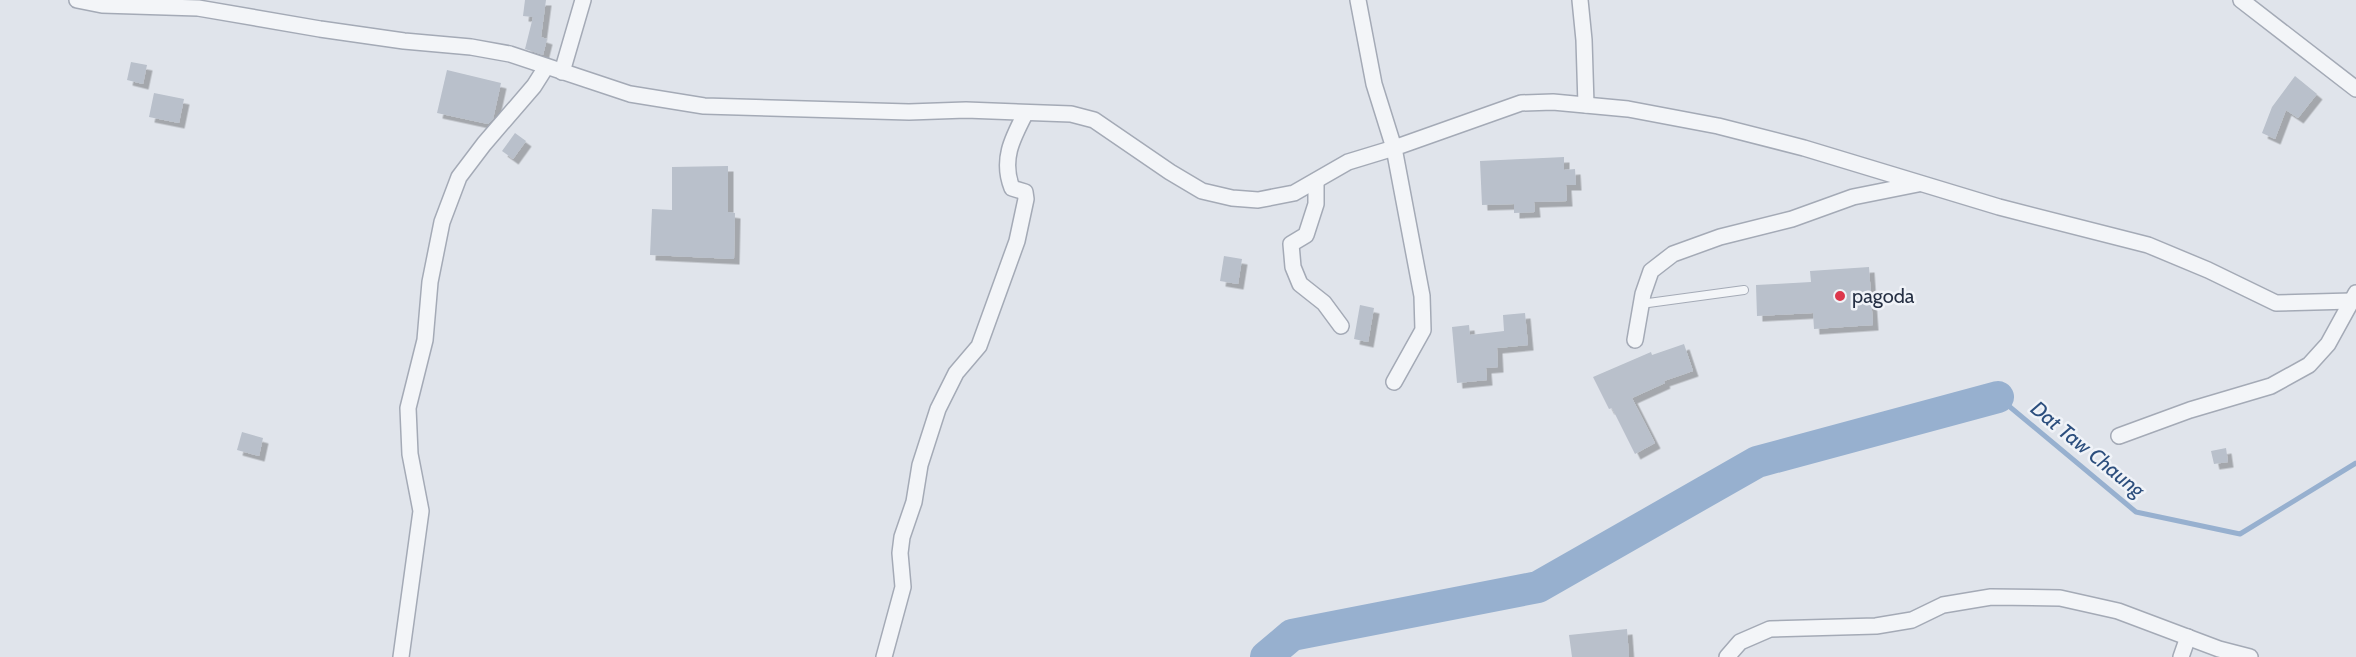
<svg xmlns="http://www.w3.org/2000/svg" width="2356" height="657" font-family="Cabin,sans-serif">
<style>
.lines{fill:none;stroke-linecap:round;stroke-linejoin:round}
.stream{stroke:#97b0cf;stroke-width:5}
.river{stroke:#97b0cf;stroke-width:32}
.building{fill:#b9c0cb;filter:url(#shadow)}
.service-casing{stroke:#a4aab6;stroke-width:10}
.minor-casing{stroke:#a4aab6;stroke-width:18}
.service{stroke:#f3f5f8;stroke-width:8}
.minor{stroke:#f3f5f8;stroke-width:15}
.poi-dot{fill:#dd374c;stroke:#f0f3f8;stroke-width:2}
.labels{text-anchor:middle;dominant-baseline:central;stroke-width:5;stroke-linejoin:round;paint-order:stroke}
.poi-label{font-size:20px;fill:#263044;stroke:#f0f3f8;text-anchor:start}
.water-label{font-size:21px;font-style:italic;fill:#2c4e7d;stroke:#f0f3f8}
</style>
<defs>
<filter id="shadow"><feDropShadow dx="5.5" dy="5.5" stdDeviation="0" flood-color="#0004"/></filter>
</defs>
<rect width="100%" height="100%" fill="#e0e4eb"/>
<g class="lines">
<polyline class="stream" points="1998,397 2136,512 2240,534 2356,463"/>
<polyline class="river" points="1266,657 1292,635 1538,587 1757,462 1998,397"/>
</g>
<g class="building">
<polygon points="525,0 546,0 541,37 547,39 543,55 525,49 533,17 523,16"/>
<polygon points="131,62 147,65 143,84 127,80"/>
<polygon points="447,70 501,83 493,119 488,124 437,113"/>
<polygon points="2295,76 2317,94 2298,118 2286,110 2275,139 2262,133 2272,107"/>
<polygon points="154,93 184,99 179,123 149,117"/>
<polygon points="515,133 526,141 513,159 502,151"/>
<polygon points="1564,157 1564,170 1575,169 1576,185 1566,185 1567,201 1534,202 1535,212 1514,213 1514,204 1482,205 1480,161"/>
<polygon points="728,166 728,212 735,213 734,259 650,255 652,209 672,210 672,167"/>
<polygon points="1224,256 1242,259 1238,284 1220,281"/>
<polygon points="1869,267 1873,325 1814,329 1813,313 1757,316 1756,285 1811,282 1810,271"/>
<polygon points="1360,305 1374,308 1368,342 1354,339"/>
<polygon points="1525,313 1528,345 1497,348 1498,367 1486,368 1487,380 1457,383 1452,327 1469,325 1470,335 1504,331 1503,315"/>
<polygon points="1684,344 1693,371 1664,381 1665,383 1632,398 1655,443 1635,454 1612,408 1609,409 1593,377 1651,352 1652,355"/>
<polygon points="242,432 263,438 259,456 237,450"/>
<polygon points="2226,448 2228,462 2214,464 2211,451"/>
<polygon points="1627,629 1629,657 1572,657 1569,635"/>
</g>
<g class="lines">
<defs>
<polyline id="service" points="1641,304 1744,290"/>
<g id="minor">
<polyline points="77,0 102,5 198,8 320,29 404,41 471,47 510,54 630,94 704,106 909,112 966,110 1071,114 1094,120 1170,172 1202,191 1232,198 1258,200 1294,193 1348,162 1394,148 1374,84 1358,0"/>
<polyline points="1580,0 1584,40 1586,105"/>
<polyline points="2241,0 2356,89"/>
<polyline points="562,72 583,0"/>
<polyline points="1316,181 1316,204 1306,235 1291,244 1293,267 1300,284 1324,303 1341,326"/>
<polyline points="1635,340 1643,294 1651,271 1673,254 1720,237 1792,219 1853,197 1918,184"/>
<polyline points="1394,382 1423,330 1422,296 1394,148 1521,103 1553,102 1628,109 1718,126 1804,148 1999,207 2148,245 2208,270 2276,303 2352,301"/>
<polyline points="2119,436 2190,410 2271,386 2309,365 2328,344 2356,293"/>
<polyline points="401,657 421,511 410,454 408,408 425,340 430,282 442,222 459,177 484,144 534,86 546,67"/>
<path d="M884 657 903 587 900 553 902 537 914 502 920 465 938 409 956 373 979 346 1017 241 1026 199 1025 192 1012 188C1001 160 1012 139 1025 114"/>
<polyline points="1727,657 1740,642 1770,629 1876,626 1912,620 1943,605 1991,597 2060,598 2118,611 2219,649 2250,657"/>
<polyline points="2181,657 2188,637"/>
</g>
</defs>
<use href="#service" class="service-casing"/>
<use href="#minor" class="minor-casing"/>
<use href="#service" class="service"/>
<use href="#minor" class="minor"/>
</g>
<circle class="poi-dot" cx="1840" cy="296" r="6"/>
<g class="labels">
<g class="poi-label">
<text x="1852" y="296">pagoda</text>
</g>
<g class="water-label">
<text transform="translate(2088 449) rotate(39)">Dat Taw Chaung</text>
</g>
</g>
</svg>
